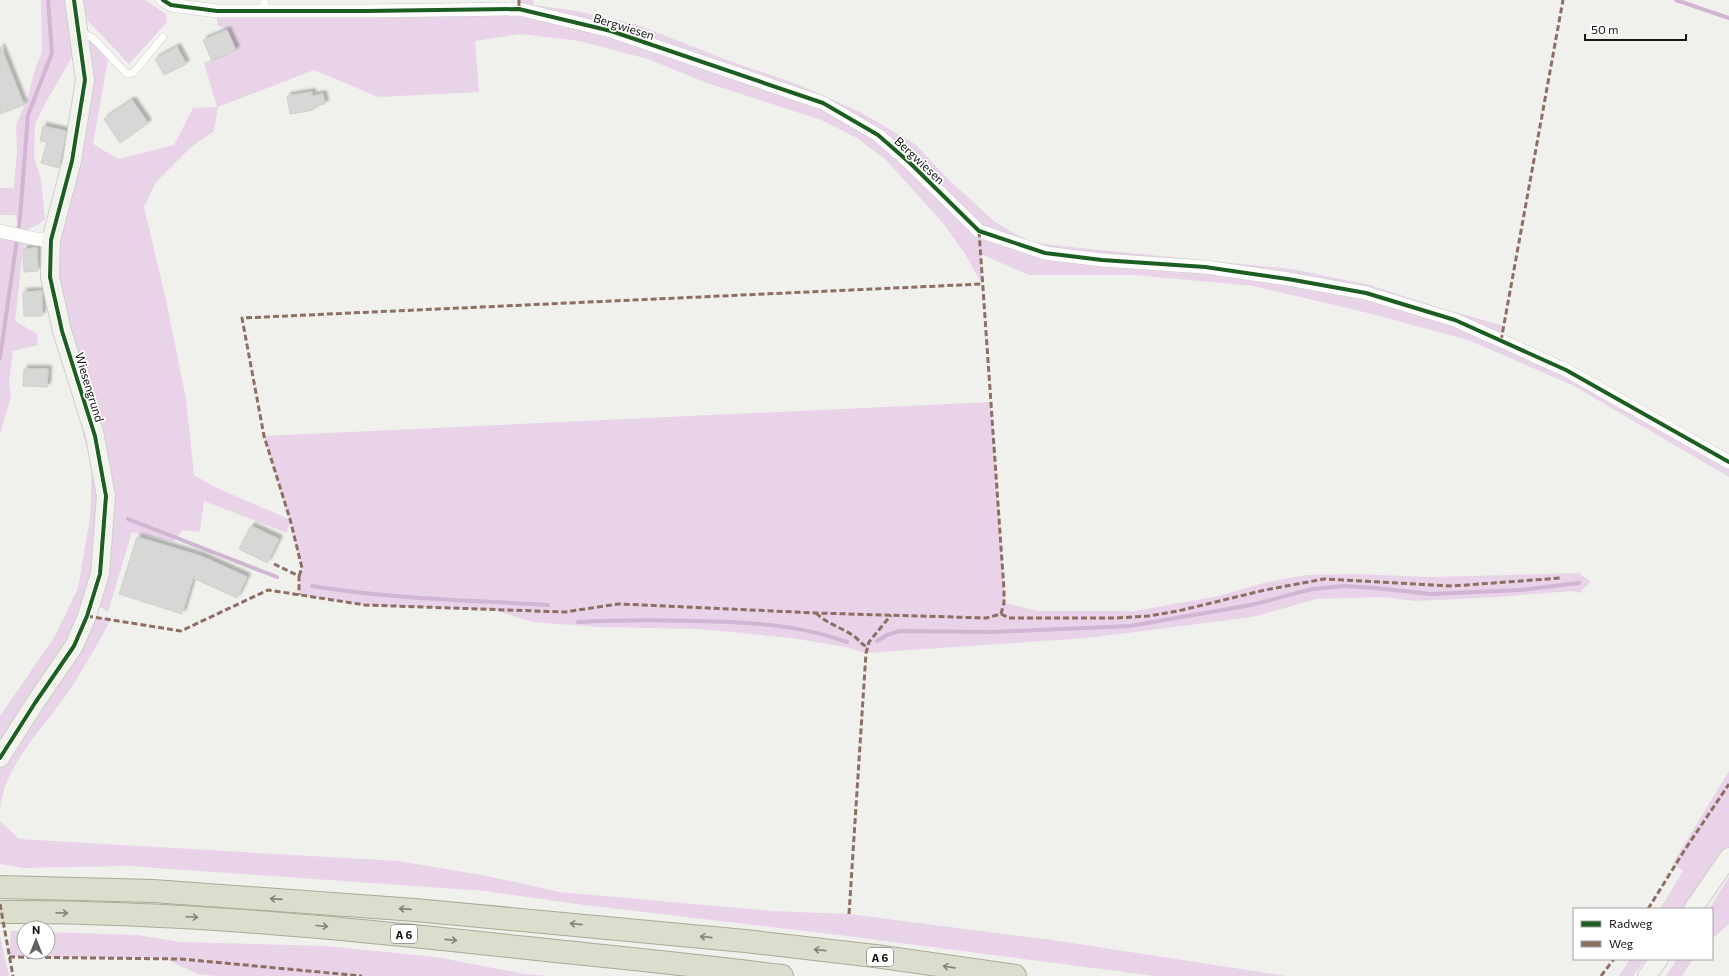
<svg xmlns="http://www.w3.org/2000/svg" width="1729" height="976" font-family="Commissioner,sans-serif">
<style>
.green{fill:#e8d3e9}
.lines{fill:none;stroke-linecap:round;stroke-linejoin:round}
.stream{stroke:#d1b5d3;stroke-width:4}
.building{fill:#d7d8d5;stroke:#cecfcc;filter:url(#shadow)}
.lane-casing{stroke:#cdcecb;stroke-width:8}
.street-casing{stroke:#cdcecb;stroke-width:14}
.secondary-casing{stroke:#cdcecb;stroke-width:20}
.highway-casing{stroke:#aaaa96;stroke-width:24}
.lane{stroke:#fdfdfc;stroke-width:7}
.street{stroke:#fdfdfc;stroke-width:13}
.secondary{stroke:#f3f3ee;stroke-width:18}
.highway{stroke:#dcddcc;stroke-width:22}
.quiet{stroke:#8d6e63;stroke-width:3;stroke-dasharray:6 3;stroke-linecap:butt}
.cycleway-casing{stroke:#fff;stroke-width:6}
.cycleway{stroke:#1b5e20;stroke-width:4}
.oneway{stroke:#838379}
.labels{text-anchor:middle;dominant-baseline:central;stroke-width:3.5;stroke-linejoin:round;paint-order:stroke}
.shield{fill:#fff;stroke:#5c5c5a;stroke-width:1}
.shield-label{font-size:11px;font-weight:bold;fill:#161614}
.street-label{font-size:12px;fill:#161614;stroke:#fff}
</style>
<defs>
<filter id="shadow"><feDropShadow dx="3.5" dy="-3.5" stdDeviation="1" flood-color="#0004"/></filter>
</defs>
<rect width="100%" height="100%" fill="#f0f1ed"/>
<g class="green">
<path d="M41 0H67L78 31 109 54 93 144 118 159 174 145 193 108 217 107 204 63 236 50 227 30 217 25V11L519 9V0H533L534 5 576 11 635 24 730 61 797 84 860 112 915 144 948 179 995 222 1030 242 1080 248 1292 269 1370 285 1437 307 1504 326 1501 341 1729 462V477L1572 385 1468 340 1364 312 1253 286 1134 275H1029L981 254 982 284 965 254 943 223 886 160 857 138 821 120 704 82 648 59 579 41 520 34 475 41 479 92 378 97 314 70 218 107 214 131 190 148 156 182 144 207 166 300 186 399 194 475 217 488 289 519 264 436 991 402 1005 603 1038 611H1134L1219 596 1267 582 1306 575 1358 574 1428 577 1579 573 1591 582 1579 593 1573 591 1497 597 1415 601 1383 597 1316 599 1253 617 1088 638 866 653 846 647 791 638 700 629 596 627 533 622 494 610 365 605 299 595V576L302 568 290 520 287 533 204 501 200 532 182 530 174 542 132 532 108 612 99 606 87 616 111 620C96 645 83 671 67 694 43 728 3 767 0 810V716L55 636 78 588 90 518 92 463 83 435 87 411 50 277 85 80 78 33 71 59 46 102 35 124 34 157 41 179 45 219 37 225 22 232 15 215H0V188H14L17 151 16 125 27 100 35 69 42 52Z"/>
<polygon points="83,0 145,0 166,14 167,22 129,64 88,21"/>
<polygon points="0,231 36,239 24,245 23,249 15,321 37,334 38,345 13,351 9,382 11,397 0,434"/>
<polygon points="1729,771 1729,850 1684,909 1660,909 1683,871 1673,863"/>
<polygon points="0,821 19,839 398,861 487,876 560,892 772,911 849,914 1052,940 1286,976 1155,976 839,935 584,905 485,891 128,866 24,868 0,864"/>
<polygon points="1729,877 1729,924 1712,939 1712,909 1709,909"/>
<polygon points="11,931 24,931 24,952 48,952 48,932 137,935 181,942 326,946 436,957 525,974 548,976 216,976 198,974 163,958 9,957"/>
<polygon points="0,936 9,976 0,976"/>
<polygon points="1630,959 1646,959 1633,976 1619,976"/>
<polygon points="1677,959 1693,959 1682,976 1666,976"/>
</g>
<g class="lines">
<g class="stream">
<polyline points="1676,0 1729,18"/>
<polyline points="0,358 20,218 28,115 52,53 48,0"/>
<polyline points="128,519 277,577"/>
<path d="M312 586C390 599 469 600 548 605"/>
<path d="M578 622C617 620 655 620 694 621 746 622 798 624 847 642"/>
<polyline points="877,641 887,635 900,631 992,632 1130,626 1251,605 1312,589 1344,586 1376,588 1430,594 1520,590 1579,583"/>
</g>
</g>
<g class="building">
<polygon points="227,30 236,50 212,61 203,40"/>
<polygon points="1,47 24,105 0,114 0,48"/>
<polygon points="177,47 186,64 164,75 155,59"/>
<polygon points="312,92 312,96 323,94 325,104 314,106 314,110 290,114 287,96"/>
<polygon points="132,100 148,123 120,143 104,119"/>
<polygon points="43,126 66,131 59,168 41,163 47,142 40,141"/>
<polygon points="37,248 38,271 24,272 23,249"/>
<polygon points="42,291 42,316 24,316 23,292"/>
<polygon points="24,369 48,369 47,387 23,386"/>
<polygon points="251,526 279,539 267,563 239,549"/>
<polygon points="137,537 201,556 247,577 237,598 193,578 182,614 119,594"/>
</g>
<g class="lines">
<defs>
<g id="lane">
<polyline points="261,11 265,0"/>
<polyline points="80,32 93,38 127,74 133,73 163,37"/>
</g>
<g id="street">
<polyline points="163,0 171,5 217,11 366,11 519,9 611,31 823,103 878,135 910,163 979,231 1045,253 1102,260 1205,267 1288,279 1366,293 1455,320 1566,370 1729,462"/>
<polyline points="0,231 36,239 51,240"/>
</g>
<g id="secondary">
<polyline points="0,758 35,703 74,646 87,616 100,574 106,496 95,436 62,331 50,277 51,240 72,161 85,80 74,0"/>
<polyline points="1693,909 1729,857"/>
<polyline points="1647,976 1659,959"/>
</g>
<g id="highway">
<polyline points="0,887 153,891 415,910 745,941 875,956 1015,976"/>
<path d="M0 912C177 911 352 929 527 948 612 957 697 965 782 976"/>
</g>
</defs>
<use href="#lane" class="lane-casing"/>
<use href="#street" class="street-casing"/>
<use href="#secondary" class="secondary-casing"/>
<use href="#highway" class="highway-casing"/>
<use href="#lane" class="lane"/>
<use href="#street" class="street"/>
<use href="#secondary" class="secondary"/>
<use href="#highway" class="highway"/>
<g class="quiet">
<polyline points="519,0 519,9"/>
<polyline points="1501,341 1563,0"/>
<polyline points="274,564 299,576 299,595"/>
<polyline points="299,576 302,568 290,519 264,436 242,318 982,284"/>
<path d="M816 613C827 624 843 628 855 637 860 641 862 645 868 647"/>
<polyline points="1001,614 1009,618 1117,618 1148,616 1178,611 1265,590 1324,579 1452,586 1561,578"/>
<polyline points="87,616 181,631 268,590 365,605 565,612 618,604 643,605 816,613 986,618 1001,614 1004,603 1004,590 979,231"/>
<polyline points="0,904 13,976"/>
<polyline points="1648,909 1684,851 1729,784"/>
<polyline points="849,914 866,653 869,642 891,615"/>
<polyline points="9,957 181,959 362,976"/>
<polyline points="1601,976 1614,959"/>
</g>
<defs>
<g id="cycleway">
<polyline points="163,0 171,5 217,11 366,11 519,9 611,31 823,103 878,135 910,163 979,231 1045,253 1102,260 1205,267 1288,279 1366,293 1455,320 1566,370 1729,462"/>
<polyline points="0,758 35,703 74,646 87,616 100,574 106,496 95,436 62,331 50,277 51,240 72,161 85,80 74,0"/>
</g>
</defs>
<use href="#cycleway" class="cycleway-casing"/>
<use href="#cycleway" class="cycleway"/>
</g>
<defs><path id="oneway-shaft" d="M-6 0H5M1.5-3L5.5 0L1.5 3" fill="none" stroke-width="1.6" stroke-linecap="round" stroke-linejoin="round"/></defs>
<g class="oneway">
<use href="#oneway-shaft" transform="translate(276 899) rotate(-176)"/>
<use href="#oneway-shaft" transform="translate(405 909) rotate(-176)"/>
<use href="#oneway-shaft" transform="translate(62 913) rotate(2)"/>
<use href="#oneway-shaft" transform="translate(192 917) rotate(3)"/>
<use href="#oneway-shaft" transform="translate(576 924) rotate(-174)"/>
<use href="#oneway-shaft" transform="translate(322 926) rotate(5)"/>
<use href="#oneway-shaft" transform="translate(706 937) rotate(-174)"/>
<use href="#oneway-shaft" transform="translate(451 940) rotate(6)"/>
<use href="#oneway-shaft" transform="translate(820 950) rotate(-174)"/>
<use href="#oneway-shaft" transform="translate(949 967) rotate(-172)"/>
</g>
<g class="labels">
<g class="shield">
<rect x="391" y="925" width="26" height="18" rx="3"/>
<rect x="867" y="948" width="26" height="18" rx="3"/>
</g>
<g class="shield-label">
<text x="404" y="934">A 6</text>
<text x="880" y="957">A 6</text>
</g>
<g class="street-label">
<text transform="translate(624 26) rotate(17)">Bergwiesen</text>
<text transform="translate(920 160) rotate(43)">Bergwiesen</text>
<text transform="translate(90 387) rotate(73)">Wiesengrund</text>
</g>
</g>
<rect x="1573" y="908" width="140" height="52" fill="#ffffff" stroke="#a2a2a1"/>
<rect x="1581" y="921" width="20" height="6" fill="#1b5e20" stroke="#a2a2a1"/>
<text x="1609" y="928" font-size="12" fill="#161614">Radweg</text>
<rect x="1581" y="941" width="20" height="6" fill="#8d6e63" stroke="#a2a2a1"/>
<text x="1609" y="948" font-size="12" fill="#161614">Weg</text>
<g transform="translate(36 940)"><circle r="19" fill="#ffffff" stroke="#a2a2a1"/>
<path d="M0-3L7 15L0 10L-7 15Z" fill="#626360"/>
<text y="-6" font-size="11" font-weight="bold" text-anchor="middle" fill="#161614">N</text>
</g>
<path d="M1585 34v6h101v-6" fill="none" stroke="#161614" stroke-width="2"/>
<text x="1591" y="34" font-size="12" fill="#161614" stroke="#ffffff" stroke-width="3" paint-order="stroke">50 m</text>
</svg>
